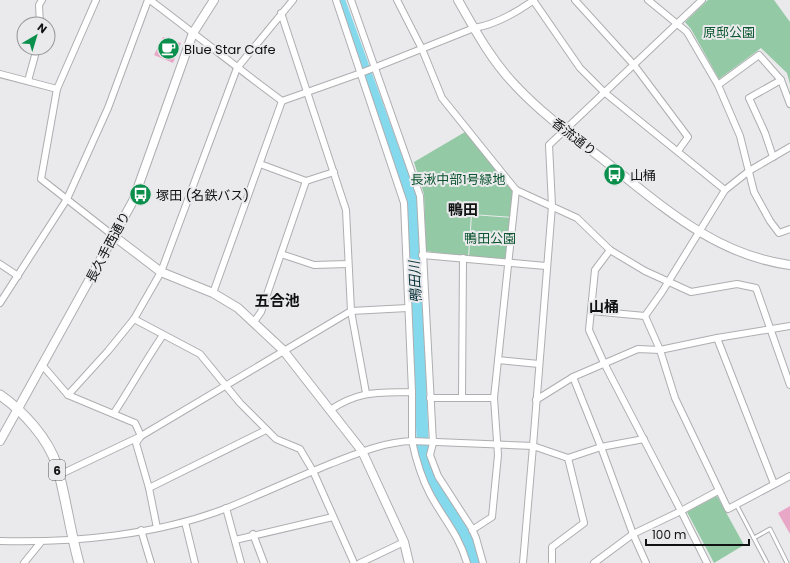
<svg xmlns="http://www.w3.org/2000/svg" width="790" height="563" font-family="Poppins,'Noto Sans JP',sans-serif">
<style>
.green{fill:#93c9a4}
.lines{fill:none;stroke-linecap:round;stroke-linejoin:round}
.river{stroke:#84d9ec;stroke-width:12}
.building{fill:#e8a7c6}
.lane-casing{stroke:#adaeb0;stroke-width:5}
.street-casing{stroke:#adaeb0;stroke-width:8}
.secondary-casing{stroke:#adaeb0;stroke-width:10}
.primary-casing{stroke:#adaeb0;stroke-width:11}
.lane{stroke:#fff;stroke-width:3}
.street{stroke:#fff;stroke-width:6}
.secondary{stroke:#fff;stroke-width:8}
.primary{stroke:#fff;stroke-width:9}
.labels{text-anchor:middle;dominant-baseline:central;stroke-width:4;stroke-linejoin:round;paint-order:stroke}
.shield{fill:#eaeaed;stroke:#525354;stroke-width:1}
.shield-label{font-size:12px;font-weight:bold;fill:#111212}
.park-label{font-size:13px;fill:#0c552f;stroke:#eaeaed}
.poi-label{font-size:13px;fill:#111212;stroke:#eaeaed;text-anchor:start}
.street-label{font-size:13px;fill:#111212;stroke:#eaeaed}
.water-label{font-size:14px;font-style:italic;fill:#09333b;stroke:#eaeaed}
.quarter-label{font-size:15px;font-weight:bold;fill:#111212;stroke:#eaeaed}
</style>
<rect width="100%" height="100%" fill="#eaeaed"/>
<g class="green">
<polygon points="708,0 774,0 790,22 790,84 787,73 761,48 719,79 691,29 685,22"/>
<polygon points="465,132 515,191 512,217 471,214 468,257 426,251 424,194 414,162"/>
<polygon points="472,215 512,218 506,260 469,257"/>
<polygon points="717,496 744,545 714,563 687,512"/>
</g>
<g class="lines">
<path class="river" d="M339 0 411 198 414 230 423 450C428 470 435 488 446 506 458 525 472 541 476 563"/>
</g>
<g class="building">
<polygon points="163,37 181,43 173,63 154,55"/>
<polygon points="790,506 790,534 778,513"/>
</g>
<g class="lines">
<defs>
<g id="lane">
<polyline points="736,504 767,563"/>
<polyline points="754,538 770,529 787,563"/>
</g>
<g id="street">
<polyline points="96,0 57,89 41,179 115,237"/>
<path d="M150 0C194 33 237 68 282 101L361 73 474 28C494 25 517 12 534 0"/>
<polyline points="351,0 420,196 433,443 430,455 438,476 471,527 476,538 483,563"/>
<polyline points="397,0 422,49 442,98 516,190 577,218 610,250 645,271 691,292 737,284 756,288 790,385"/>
<polyline points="533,0 580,68 604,92 725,190"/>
<polyline points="575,0 634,65 688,137 678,151"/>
<polyline points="648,0 687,32 718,85 740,136 754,192 770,221 779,233 790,229"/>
<polyline points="281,13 346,210 351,311 366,393"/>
<polyline points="40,24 39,5 42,0"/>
<polyline points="0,74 57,89"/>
<polyline points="28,81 37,48"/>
<polyline points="718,85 759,55 781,80 790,104"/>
<polyline points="790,147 749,171 725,190 662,292 645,316 660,350 675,398 728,509 790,476"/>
<polyline points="773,157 765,133 749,98 781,80"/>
<polyline points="260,164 306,181 334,172"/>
<polyline points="610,250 595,270 589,330 604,363 681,511 633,534 601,447 644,439"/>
<polyline points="281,254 314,265 348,264"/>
<polyline points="422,255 546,266"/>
<polyline points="0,264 18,276"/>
<polyline points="213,293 282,101"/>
<polyline points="0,303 67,199 108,108 148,0"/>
<polyline points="591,311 645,316"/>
<polyline points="134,319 200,354 240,403 276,439 300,449 313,471 354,563"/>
<polyline points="254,322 261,312 306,181"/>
<polyline points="717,338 774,484"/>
<polyline points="498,360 539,364"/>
<polyline points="43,366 68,395 135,423 141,436"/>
<polyline points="68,395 108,351 134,319 161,272 237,68 293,0"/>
<polyline points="430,398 494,398 516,190"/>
<polyline points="462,398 463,258"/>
<polyline points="536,400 573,377"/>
<path d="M330 410C360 390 378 393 412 392"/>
<path d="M114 413C131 387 146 360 163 335"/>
<polyline points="141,436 136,443 149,488 157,528"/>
<polyline points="59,475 141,436 351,311 408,308"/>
<polyline points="149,488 266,430"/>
<polyline points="226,508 241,563"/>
<polyline points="185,522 195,563"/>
<polyline points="141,530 151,563"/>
<polyline points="472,530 492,517 498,455 494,398"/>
<polyline points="253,534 264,563"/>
<polyline points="235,540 333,517"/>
<path d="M0 541C74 543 158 535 227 508 261 494 296 478 330 464 356 454 383 442 412 441V392L404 203 336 0"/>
<polyline points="24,563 41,542"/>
<polyline points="360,563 404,542"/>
<path d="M467 563C458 533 444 520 430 494 421 477 416 460 412 441L533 446 552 206 549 145 702 0"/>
<polyline points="523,563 533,446 568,458 601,447 573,377 638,349 660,350 717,338 790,326"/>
<polyline points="552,563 552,547 584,523 568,458"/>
<polyline points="594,563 633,534 646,563"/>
<polyline points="707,563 681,511 718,491"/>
</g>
<g id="secondary">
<path d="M458 0C475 30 491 60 515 85 542 114 574 137 605 161 662 206 715 255 790 265"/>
<polyline points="115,237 161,272 213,293 238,308 283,350 362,451 404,542 409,563"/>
<polyline points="0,441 133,201 193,33 214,0"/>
</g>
<path id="primary" d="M0 395C23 411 48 438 57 466 66 498 70 531 79 563"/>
</defs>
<use href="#lane" class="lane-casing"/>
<use href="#street" class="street-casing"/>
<use href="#secondary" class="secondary-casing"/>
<use href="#primary" class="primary-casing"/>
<use href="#lane" class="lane"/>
<use href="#street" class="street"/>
<use href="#secondary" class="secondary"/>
<use href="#primary" class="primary"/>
</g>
<defs>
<symbol id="cafe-disc" viewBox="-11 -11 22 22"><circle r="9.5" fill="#0b8f4c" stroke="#eaeaed"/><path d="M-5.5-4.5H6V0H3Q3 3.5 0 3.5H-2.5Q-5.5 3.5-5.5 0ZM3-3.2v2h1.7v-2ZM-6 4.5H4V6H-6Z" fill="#fff"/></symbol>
<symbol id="bus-disc" viewBox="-11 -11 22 22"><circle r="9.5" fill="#0b8f4c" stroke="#eaeaed"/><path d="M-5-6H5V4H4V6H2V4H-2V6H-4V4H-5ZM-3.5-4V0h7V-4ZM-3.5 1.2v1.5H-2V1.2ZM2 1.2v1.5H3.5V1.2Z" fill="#fff"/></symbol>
</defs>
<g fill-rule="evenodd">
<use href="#cafe-disc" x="156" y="36" width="25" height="25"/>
<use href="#bus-disc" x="602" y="162" width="25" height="25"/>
<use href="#bus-disc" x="128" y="182" width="25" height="25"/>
</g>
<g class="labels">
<rect class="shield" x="49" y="460" width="16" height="20" rx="3"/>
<g class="shield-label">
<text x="57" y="470">6</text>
</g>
<g class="park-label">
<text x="729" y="32">原邸公園</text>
<text x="458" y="179">長湫中部1号緑地</text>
<text x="490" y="238">鴨田公園</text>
</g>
<g class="poi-label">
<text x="184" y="49">Blue Star Cafe</text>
<text x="630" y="175">山桶</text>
<text x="156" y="195">塚田 (名鉄バス)</text>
</g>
<g class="street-label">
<text transform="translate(574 137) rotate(38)">香流通り</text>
<text transform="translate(108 247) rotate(-62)">長久手西通り</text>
</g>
<g class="water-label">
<text transform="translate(415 282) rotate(-93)">鴨田川</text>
</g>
<g class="quarter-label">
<text x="463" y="209">鴨田</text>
<text x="277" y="300">五合池</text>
<text x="604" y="306">山桶</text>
</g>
</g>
<g transform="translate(36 36) rotate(38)"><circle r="19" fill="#eaeaed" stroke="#939495"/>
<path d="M0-3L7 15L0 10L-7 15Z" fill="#0b8f4c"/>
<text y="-6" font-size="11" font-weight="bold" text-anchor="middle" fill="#111212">N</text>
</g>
<path d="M646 539v6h103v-6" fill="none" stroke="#111212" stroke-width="2"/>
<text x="652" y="539" font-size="12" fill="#111212" stroke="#eaeaed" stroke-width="3" paint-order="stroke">100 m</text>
</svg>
